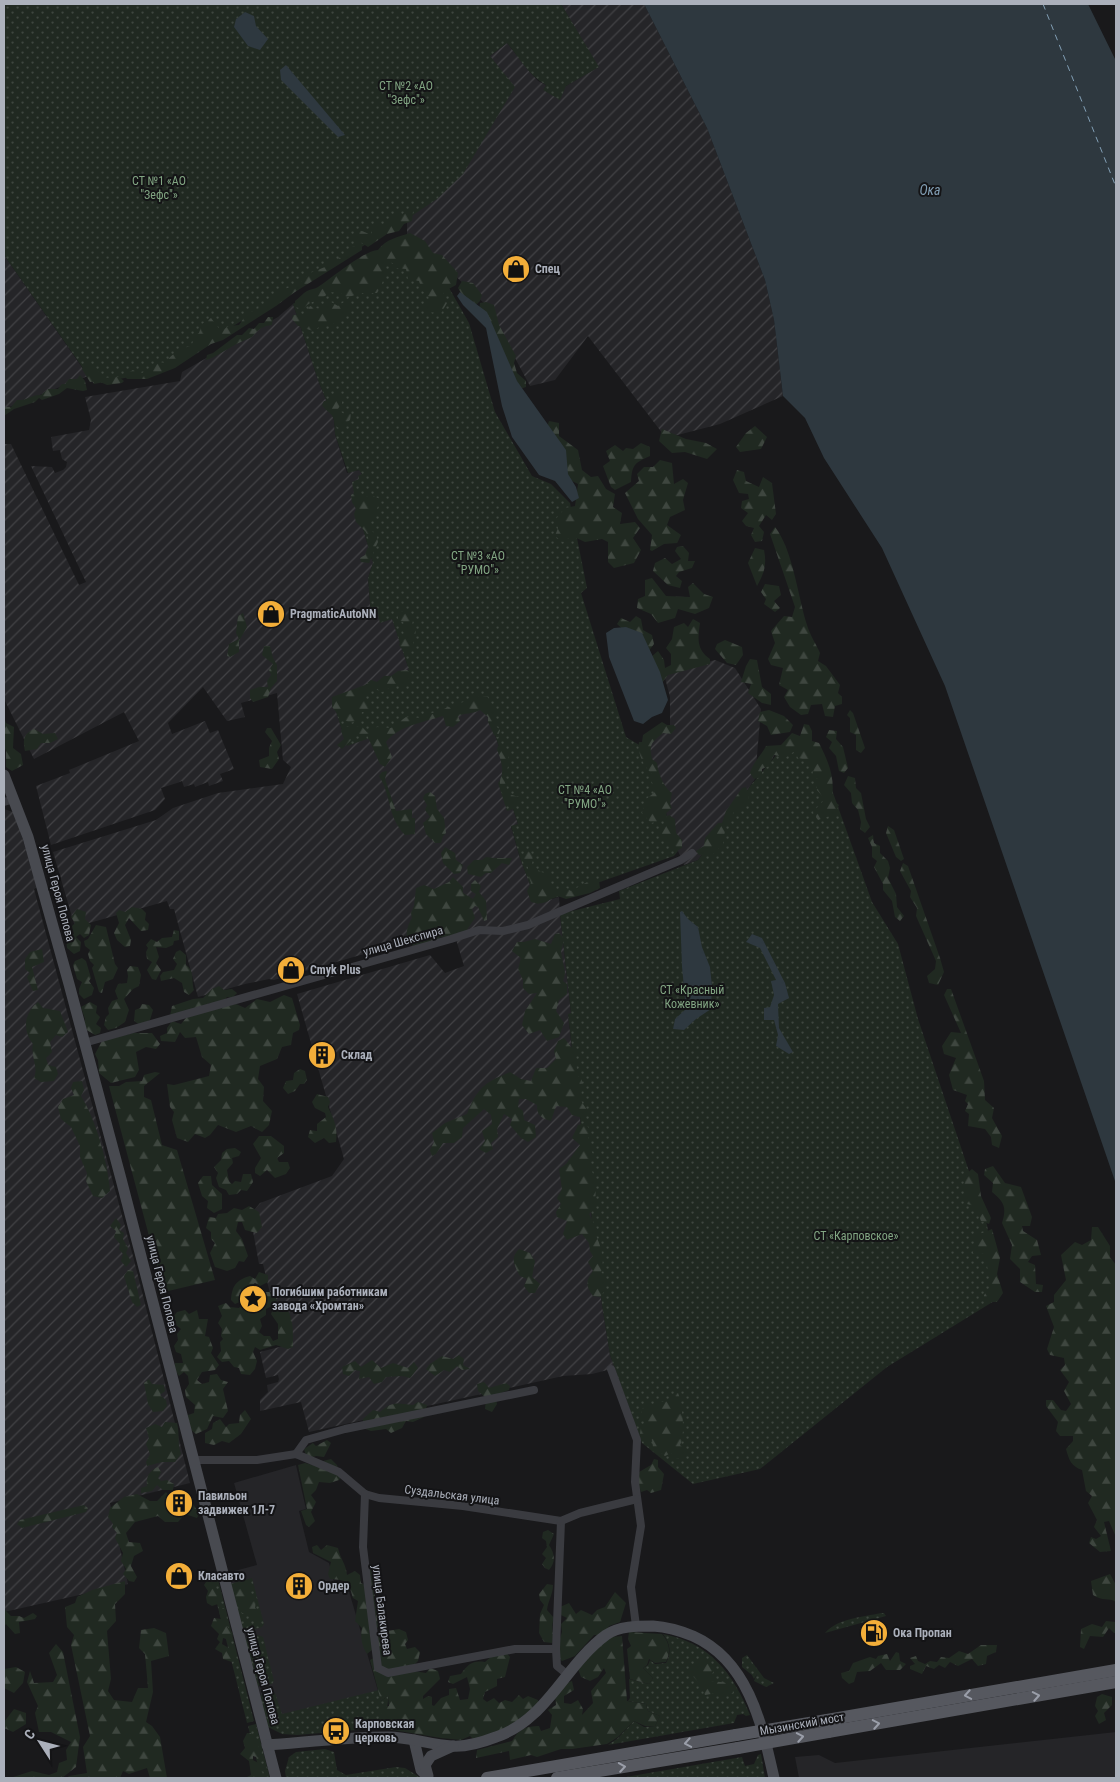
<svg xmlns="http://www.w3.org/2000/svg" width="1120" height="1782" font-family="'Roboto Condensed',sans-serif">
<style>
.built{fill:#252528}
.industrial{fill:url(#industrial-furrows)}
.grass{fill:url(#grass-dots)}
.forest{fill:url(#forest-firs)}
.water{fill:#2e383f}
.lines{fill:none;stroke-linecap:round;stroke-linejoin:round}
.ferry{stroke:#829fb5;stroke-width:1;stroke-dasharray:6 5;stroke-linecap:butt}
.street{stroke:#3a3b40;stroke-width:8}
.secondary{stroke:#484a50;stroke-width:11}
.primary{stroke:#56585f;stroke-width:12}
.primary-bridge{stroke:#56585f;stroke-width:12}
.oneway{stroke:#9a9ea9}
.labels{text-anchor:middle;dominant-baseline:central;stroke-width:4;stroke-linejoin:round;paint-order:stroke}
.park-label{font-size:12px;fill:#82a683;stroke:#141416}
.poi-label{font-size:12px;font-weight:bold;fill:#abb0bb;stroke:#141416;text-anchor:start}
.street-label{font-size:12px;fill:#abb0bb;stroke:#141416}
.water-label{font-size:14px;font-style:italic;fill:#829fb5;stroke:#141416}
</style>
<defs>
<pattern id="industrial-furrows" width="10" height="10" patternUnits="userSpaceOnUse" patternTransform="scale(1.25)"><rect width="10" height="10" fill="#252528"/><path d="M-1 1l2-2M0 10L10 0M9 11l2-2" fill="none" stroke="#424245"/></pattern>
<pattern id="grass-dots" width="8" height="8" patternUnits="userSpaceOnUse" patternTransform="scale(1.25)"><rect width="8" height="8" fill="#202921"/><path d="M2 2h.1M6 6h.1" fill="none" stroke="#3e463f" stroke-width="1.8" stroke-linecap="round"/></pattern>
<pattern id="forest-firs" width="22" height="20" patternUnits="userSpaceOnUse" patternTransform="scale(1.25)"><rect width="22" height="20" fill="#202921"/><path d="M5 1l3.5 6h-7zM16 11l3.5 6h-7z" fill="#3e463f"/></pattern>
</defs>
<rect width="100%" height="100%" fill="#19191b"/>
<g class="built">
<polygon points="296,1465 306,1509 299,1511 309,1552 329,1563 334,1582 346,1581 381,1701 268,1727 227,1573 257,1565 234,1483"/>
<polygon points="1116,1732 1116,1778 799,1778 795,1757 819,1755 835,1763"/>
</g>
<g class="industrial">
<polygon points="561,4 644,4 707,128 765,280 774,320 783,396 720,424 666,438 588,336 555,380 530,386 487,306 427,249 407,236 407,219 490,56 507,43 529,71 538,81 546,85 544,89 566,86 598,67"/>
<polygon points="4,255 88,376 4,409"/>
<polygon points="293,304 318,380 334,420 335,434 347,473 360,470 362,475 359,479 355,494 356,505 373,563 368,578 371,614 379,614 392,618 409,670 332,699 347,745 483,699 507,771 507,810 513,809 518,824 511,827 520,858 537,903 559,897 560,914 571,1013 568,1015 602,1305 610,1355 615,1368 592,1374 563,1376 309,1432 301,1402 260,1411 260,1400 268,1392 267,1385 278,1382 279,1379 278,1375 266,1378 260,1352 287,1345 280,1309 273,1306 263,1264 259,1264 250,1215 260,1203 332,1176 344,1159 297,994 430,955 445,973 464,966 452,926 409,941 274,980 269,979 245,984 198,997 174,909 170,909 167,901 75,927 53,852 156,820 173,808 218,793 283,784 291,767 283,760 277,693 241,703 245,717 227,721 203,687 168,723 172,734 205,721 210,733 218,730 234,769 220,774 223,781 209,786 208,782 195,787 194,784 184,787 182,781 177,783 161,788 165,799 155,810 51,845 36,786 70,773 69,770 139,741 124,712 34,759 4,699 4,444 11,444 79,585 86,582 31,466 52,467 55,473 63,470 66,467 67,462 62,459 60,450 53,451 51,437 89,430 91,420 85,397 180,381 182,372 278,317"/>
<polygon points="715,660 735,668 761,709 755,779 698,860 684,865 678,851 646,749 646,739 670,726 670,697 664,674"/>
<polygon points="4,809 13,812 16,817 37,887 34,889 134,1260 190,1483 110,1503 128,1584 4,1612"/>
</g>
<g class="grass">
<path d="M4 4H561L599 67 566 86 560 100 543 90 546 85C528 75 519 57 507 43L490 56 515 87 463 174 437 199 407 219 160 371 94 384 4 255Z"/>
<polygon points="427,249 469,323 495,412 532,476 551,484 570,503 587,588 581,593 626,737 646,749 678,851 674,856 537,904 520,858 511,826 518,824 513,809 507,811 498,783 507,771 483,699 347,746 332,699 409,670 392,619 380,623 378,614 371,615 368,578 373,563 356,505 352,482 359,479 358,476 362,474 359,470 348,473 335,434 334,420 318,380 293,304 344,272"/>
<polygon points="790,739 817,748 872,902 898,944 918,1019 987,1225 999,1298 887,1367 760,1469 693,1484 642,1443 610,1355 602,1305 568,1014 571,1013 560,914 620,899 619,891 698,860 751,785"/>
<polygon points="252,1578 264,1624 262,1627 247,1631 243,1630 230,1584"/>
<polygon points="218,1579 254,1721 247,1723 211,1580"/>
<path d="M881 1613H884L886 1616 825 1633C838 1618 863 1617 881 1613Z"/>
<path d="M663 1634C710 1643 733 1673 750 1715L746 1716 743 1714 737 1715 734 1723 608 1745 618 1738 634 1721 644 1727 655 1726 660 1716 648 1711 646 1704 628 1701 630 1698 629 1679 649 1684 653 1678 643 1668 648 1665 650 1660 655 1664 666 1663C672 1653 670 1643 663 1634Z"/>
<polygon points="258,1635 263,1637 274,1681 272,1684 258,1686 245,1640 247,1638"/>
<polygon points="747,1655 764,1678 774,1683 766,1687 754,1681 757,1674 754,1679 752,1675 742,1667 742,1658"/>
<path d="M379 1690 381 1701 388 1696C389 1708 383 1716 381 1728L297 1735 282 1734 268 1727 260 1697 262 1694 272 1692 275 1693 282 1714Z"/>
<polygon points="256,1724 270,1778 261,1778 248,1726"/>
<polygon points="325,1749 334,1752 337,1770 346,1775 396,1767 405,1768 421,1778 286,1778 285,1771 289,1757 296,1752"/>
<polygon points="761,1754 765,1778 620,1778 742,1757 745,1766 754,1764 758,1755"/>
</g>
<g class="forest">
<polygon points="407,209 413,211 412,221 404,224 399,231 387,234 368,247 354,238 359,230 372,235 372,227 387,223 394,214 401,216"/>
<path d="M410 233 425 241 433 253 442 255 458 273 456 285 445 291 441 297 447 303 441 313 427 312 424 307 430 299 422 290 419 281 408 279 406 269 396 268 394 264 388 261C381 274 387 279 377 293H362L345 298 341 293 329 292C321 302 313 298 303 309L295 307V301C299 298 303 293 307 291 311 289 315 289 318 287 332 278 363 251 378 250 386 239 398 237 410 233Z"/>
<path d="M357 245 362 246V250L295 292 276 306 223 340 211 344 175 368 147 379H127L124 375 133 370 142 373 159 362 165 363C172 354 180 348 191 346L196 335 199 333 202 324 211 318 221 331 229 326 239 325 246 315 275 298 280 291 300 283 310 273 325 267 330 261 338 259 352 247Z"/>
<polygon points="462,281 473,283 482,295 480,301 476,305 465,299 458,288"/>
<polygon points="347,300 352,306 348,315 333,324 324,324 313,331 298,326 292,319 293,315 305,314 310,306 319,309 331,302 338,306"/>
<polygon points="486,302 494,305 499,325 516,356 514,363 517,373 526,381 526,387 520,389 479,312 480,303"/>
<path d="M268 317H273L272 325C262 326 258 330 252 337 249 339 244 340 241 342 231 346 215 358 206 360L207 355 213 353 237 335H242L249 328 254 329 259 323H264Z"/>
<polygon points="85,364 96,368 102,378 119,377 124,381 122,383 107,385 98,381 90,382 82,369"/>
<path d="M80 375 85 381 87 390 83 391 67 388 59 394 42 400 39 398 35 402 14 409 4 416V409L6 407H11L17 400C27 401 32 394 41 395L48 389H58L62 384H65L69 379H77Z"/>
<path d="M336 395 342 397V404L337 409 344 414H351L350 420 339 428 335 426C336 414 327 413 322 405L324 401H332Z"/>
<polygon points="549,421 559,423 559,436 578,450 582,470 591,477 598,476 606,489 615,494 613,507 622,513 620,524 635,522 640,528 633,538 641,550 634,563 614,568 608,562 608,542 602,539 585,542 572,536 563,542 555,536 558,528 555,520 565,508 575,506 578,484 568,479 546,430"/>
<polygon points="755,426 767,437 761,449 740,452 736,447 746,433"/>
<polygon points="662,429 686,439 706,443 717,449 707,459 685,452 672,453 659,441"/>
<path d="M641 443 650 447V456C634 463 632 465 631 482L615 490 611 487 603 466 610 461 606 451 615 445 623 451 626 448 633 449Z"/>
<polygon points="660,460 672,463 674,484 683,479 688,483 683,500 685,510 670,517 667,525 681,535 677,543 664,544 652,551 650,550 652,535 638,519 625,493 639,481 637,474 644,467 653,467"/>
<polygon points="737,470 744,472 746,481 759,487 763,477 772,483 776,514 772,520 766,515 759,526 764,532 762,541 755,542 751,535 754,528 746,526 742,521 748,513 741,508 742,501 749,499 748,494 739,493 733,480"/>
<path d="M357 491 365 497 371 495 380 499C378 510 371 518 369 529L376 534 378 542C374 549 373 556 369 563L361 562 360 558 365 555 367 549 371 545 366 532 356 522 354 514 356 509 352 502 351 495Z"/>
<path d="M775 527C793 550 798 597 807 625 810 635 816 644 820 653L818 661 826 666 840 685 838 693 842 697V704L835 706 833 717 825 716 822 704 811 705 808 714 801 715 790 707 784 697 788 690 779 685 783 668 771 665 768 659 775 643 771 631 784 616 792 617 795 607 770 534Z"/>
<polygon points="683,546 689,553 688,561 695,561 692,568 679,572 676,576 682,581 680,588 668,585 653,571 655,563 665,558 672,564 681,559 675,551 677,547"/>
<path d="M755 548 764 550C767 564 764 574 757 586L748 563Z"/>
<polygon points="652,578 666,596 690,597 688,587 693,583 704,594 713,597 709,608 695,614 678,609 675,618 658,623 651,614 637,608 638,599 645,596 645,580"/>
<polygon points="765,584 779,586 781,595 774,601 780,608 775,612 764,604 766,599 761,592"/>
<polygon points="404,611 413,619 412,626 416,631 411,653 406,655 399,645 404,633 401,629 404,623 398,619 398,612"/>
<polygon points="243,613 247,627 239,641 239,652 230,657 227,656 229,644 239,639 236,633 238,616"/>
<polygon points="636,616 641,619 643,630 652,635 654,644 648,652 617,624 621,618 630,622"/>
<path d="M693 619 700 623C698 638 696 649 710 659V664L668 675 661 684 651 657 658 651 664 660 665 668 671 665V654L666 648 672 639 674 627 684 623 688 627Z"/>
<polygon points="725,640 742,647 743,655 736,665 727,663 715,649 717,644"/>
<polygon points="264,646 270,646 273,658 277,665 277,681 271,688 268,697 253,702 250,698 250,690 259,687 268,687 267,681 271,675 269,670 273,664 262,655"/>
<polygon points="750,659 757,660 762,687 771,694 771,705 762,703 748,693 751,684 741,682 746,666"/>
<polygon points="407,670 412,674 405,684 397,684 382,692 373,688 367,690 365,700 372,706 369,713 362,712 358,721 350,723 341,718 332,707 332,697 365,685 371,680 377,682 384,676 391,676 398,671"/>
<path d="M473 693 480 697 487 696 496 712 495 725 500 730 498 737 494 735 488 722V717L480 710C473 714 465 713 458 716L460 721 453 727 446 726 443 716C424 722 398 726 386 742L392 757 385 767 380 764 367 735 355 736 342 749 337 745 344 739 341 731 344 727 361 726 367 732 377 727 391 728 406 717 422 718C430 712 439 712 448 707L453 708 456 704 467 701Z"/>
<polygon points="769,710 784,716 793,725 790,732 771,735 767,726 758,721 760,712"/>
<polygon points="850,710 853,713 865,748 861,753 856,750 856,735 850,732 850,718 847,715"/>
<polygon points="4,717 6,723 14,727 13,748 21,754 23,765 12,771 6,767 6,751 4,746"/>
<path d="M662 722 667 725H674L676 728 671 734 663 733C651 743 649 744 652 759L657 763C658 773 664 788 672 793L670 803 672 808 664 815 661 821 651 823 642 813 645 800 655 792 651 779 652 774C644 767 637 753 639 742H642L643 735Z"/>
<path d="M804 724 809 725 812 731V741L819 743C829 763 835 777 832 799L839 805 835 814 818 820 813 812 825 799 816 789 819 780 812 775 814 768 807 760 798 758 795 751 786 757 774 755 769 766 762 769V777L754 779 750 773C753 762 761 756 766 746L781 745 792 733 800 736Z"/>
<polygon points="267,728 271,728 281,745 277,752 279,759 272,769 260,767 259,760 269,756 269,748 272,741 265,732"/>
<path d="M34 729 43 734 55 733 58 739 50 743H41L37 749 25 751C23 740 23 734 34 729Z"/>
<polygon points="829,730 837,731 836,739 843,747 848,768 844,773 839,771 836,756 829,748 832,742 826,737"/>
<path d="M498 746C517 753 505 770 505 782 506 785 507 790 508 794L519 797V805L510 807C505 802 499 789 500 781 500 778 502 776 502 773 503 767 500 756 497 750Z"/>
<path d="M387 771 385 779 396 811 412 809V818H415V834L405 835C387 816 392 797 379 776L382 772Z"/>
<polygon points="848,776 855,778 856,788 861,793 866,819 870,827 865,833 860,829 861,822 858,810 852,803 851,793 844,785"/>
<polygon points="746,787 749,798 744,806 734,812 726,824 723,844 713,854 699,855 696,851 704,846 705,838 718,823 722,823 726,811 742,788"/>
<polygon points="430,792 435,796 437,809 444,818 446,833 443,836 441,843 435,843 426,834 423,823 430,817 425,810 427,805 423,798 425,794"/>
<polygon points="669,815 675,819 676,833 682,840 682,848 675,852 661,837 661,830 667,825 665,818"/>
<polygon points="888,826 894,830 904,859 901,861 896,857 886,833"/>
<polygon points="873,835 874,843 880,846 880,853 888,861 890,868 888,878 896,894 897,907 904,916 900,921 895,917 892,901 883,890 883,884 874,867 877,861 872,857 872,847 868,838"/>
<polygon points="445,847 455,853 456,860 463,865 460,873 454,874 443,863 441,853"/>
<path d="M527 850 533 855 532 865 541 872 550 874V889L557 892 565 887 571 891 591 880H599L600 888 590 893 566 899 555 895C548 903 542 905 531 902L527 891 531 883 528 874V867L523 862 524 854Z"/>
<polygon points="486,857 494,858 512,858 509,865 502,863 491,873 486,873 481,877 468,874 467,867 474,860 482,860"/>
<polygon points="903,863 908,866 940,958 944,972 938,985 929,983 927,976 935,969 936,961 916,916 917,908 910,897 911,891 900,871"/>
<path d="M453 877 463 887V893L473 899 476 894 471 891V884L475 880 481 886 479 892 486 901 487 920 484 921 478 907 475 906 472 909 475 918 466 931 459 932 452 937H441L432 943 413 946 407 942C406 932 407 926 412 918L411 913 414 906 416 888 424 885 434 889 449 882Z"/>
<polygon points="132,907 142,909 146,913 145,920 149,924 148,930 141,931 129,918 125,925 131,940 130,946 125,947 117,940 114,933 119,923 116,913 119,910 125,912"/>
<polygon points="77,909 86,912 85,919 91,925 89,935 84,938 80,934 76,937 81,942 80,951 74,954 67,948 66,939 74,934 72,926 75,923 71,917"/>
<polygon points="96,925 106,927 115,964 118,968 113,979 105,982 102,993 99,992 92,968 94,965 90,961 88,954 90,950 85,946 84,941 88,939"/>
<polygon points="174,930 179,931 179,940 174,941 173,945 166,948 156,947 159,957 156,963 161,970 156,980 152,979 147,970 152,962 147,959 146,952 148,948 146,945 151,939 157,942 162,938 172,937"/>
<polygon points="559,933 564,939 561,952 565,973 563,981 567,984 567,994 559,1000 556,1011 564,1023 559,1037 547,1041 540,1030 529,1034 522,1025 525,1011 537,993 529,994 523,988 523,980 518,969 521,958 512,951 517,942 524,942 535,939 551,944 555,934"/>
<polygon points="42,949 44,962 32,967 38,990 33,991 27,977 30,973 25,969 25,959 30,952"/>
<path d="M180 950 186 955V965C195 971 191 980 194 990L189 995 184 992 182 983 174 978 161 981 160 976 163 972 174 970 177 964 173 959 176 952Z"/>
<polygon points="82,958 86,961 91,978 89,981 94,988 92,995 84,999 79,994 79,989 82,982 77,979 73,965 75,961"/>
<polygon points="130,966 138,967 141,975 139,986 133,989 124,999 129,1010 125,1022 116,1028 108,1030 104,1025 106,1017 109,1014 108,1008 112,1001 118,999 115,991 118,984 127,983 128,976 127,970"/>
<polygon points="219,986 224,990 232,989 237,993 232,998 227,997 221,1004 209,1003 204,1008 170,1016 172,1006 193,999 203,998 212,989"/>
<polygon points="947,989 951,989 984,1081 985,1100 994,1108 992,1118 1002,1136 999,1148 992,1145 991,1137 985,1129 968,1126 969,1114 965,1111 968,1104 965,1101 967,1095 953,1090 949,1075 956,1058 944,1054 942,1046 951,1032 961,1033 944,995"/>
<polygon points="284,995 292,998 300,1025 299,1030 293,1033 291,1045 282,1047 277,1059 260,1066 258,1079 264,1087 263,1101 272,1111 269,1125 262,1132 251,1126 236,1132 218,1125 210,1135 205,1138 195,1134 188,1142 177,1138 172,1120 174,1112 170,1107 167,1084 174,1085 209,1076 211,1065 202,1057 196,1037 185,1038 180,1032 175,1042 161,1041 160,1036 167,1033 167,1028 172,1021 181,1024 186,1018 212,1009 236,1004 245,1008 257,999 270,1002"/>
<path d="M38 1002 43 1008 60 1011 68 1032 62 1037 56 1035 50 1042 52 1052 46 1058 48 1065 56 1067 58 1074 54 1081 41 1082 34 1078C39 1066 30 1056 33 1044 22 1030 24 1013 38 1002Z"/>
<polygon points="90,1002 97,1006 96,1013 100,1017 96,1024 101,1028 100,1033 95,1035 85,1029 84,1025 85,1019 81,1007"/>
<polygon points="142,1004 149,1005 153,1010 150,1020 140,1025 134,1021 135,1010 140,1008"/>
<polygon points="133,1033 152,1033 160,1044 156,1049 146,1047 136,1052 139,1070 135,1077 111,1083 99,1073 98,1060 95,1054 102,1041"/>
<path d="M564 1038 576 1053 577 1075 582 1080 581 1101 587 1110 583 1118 572 1115 567 1107 556 1106 551 1121C541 1118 537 1116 537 1105L526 1099H519L518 1107 523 1111 524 1120 535 1125 536 1137 528 1142 521 1138 510 1125 512 1119 504 1114 497 1129 498 1137 491 1143 493 1149 486 1153 479 1149 485 1141 482 1131 492 1124 491 1115 484 1109 463 1128 462 1137 454 1143H443L436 1154 432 1156 430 1150 434 1142 432 1133 445 1123 467 1114C471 1102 479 1087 491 1081 497 1077 504 1075 510 1072L521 1079 531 1081 536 1068H547L556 1059 554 1051 558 1041Z"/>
<polygon points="300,1069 305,1071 307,1080 304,1084 300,1084 295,1091 288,1094 283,1088 286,1081 293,1080 294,1073"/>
<polygon points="155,1072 160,1073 144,1086 144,1097 151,1100 162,1145 177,1150 215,1280 164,1292 109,1086 119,1086 126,1082 142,1081 144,1075"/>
<path d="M82 1081 84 1090 81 1096C96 1120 108 1163 110 1191L102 1198 93 1196 86 1181 87 1173 80 1157V1146L71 1127 61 1119 58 1107 63 1099 74 1095 71 1088 73 1082Z"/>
<path d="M317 1094 328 1097 330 1102 328 1107C334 1119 338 1128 336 1142L329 1143 324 1138 315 1143 308 1137 310 1130 317 1131V1124L326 1117 325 1113 315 1108 312 1102Z"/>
<path d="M585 1123 591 1131 587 1142 593 1154 589 1164 596 1181 595 1208 589 1214 597 1229 596 1236C601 1245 605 1262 601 1272L606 1277V1289L600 1297 593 1296C586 1286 585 1281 593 1271L588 1262 593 1256 590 1251 589 1243 582 1234 567 1240 563 1234 567 1221 557 1217 556 1212 561 1204 557 1198 562 1189 559 1169 566 1164 580 1145 572 1138 578 1125Z"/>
<polygon points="259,1136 271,1136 284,1146 284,1153 277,1158 279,1162 288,1162 290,1168 286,1174 275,1178 267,1170 260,1176 255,1173 255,1168 261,1158 253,1144"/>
<polygon points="235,1148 241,1152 239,1156 232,1158 233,1163 227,1170 229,1181 232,1184 235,1181 241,1182 243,1174 251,1174 253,1182 247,1191 241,1190 237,1194 229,1195 226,1190 219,1187 216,1178 218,1173 214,1167 221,1160 222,1153 227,1149"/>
<path d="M993 1166 1005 1183 1021 1187 1032 1217 1030 1226H1022L1023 1231 1037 1240 1041 1255 1032 1256 1028 1262 1035 1265 1036 1284 1043 1285 1042 1292H1035L1020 1282V1269L1010 1259 1012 1245 1002 1223C1007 1207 1004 1202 992 1192L993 1183 984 1175 985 1169Z"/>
<polygon points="972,1169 978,1174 981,1196 991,1218 989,1224 981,1221 975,1206 967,1204 964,1187 966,1174"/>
<polygon points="203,1176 211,1176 212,1185 222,1194 222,1209 214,1213 207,1208 208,1201 202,1196 198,1183"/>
<polygon points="249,1206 259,1212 262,1227 257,1233 245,1230 242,1222 238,1222 236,1231 242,1239 248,1256 244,1262 239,1261 235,1268 227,1271 215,1267 210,1253 215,1243 211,1239 211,1232 206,1228 209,1217 216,1218 218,1214 227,1213 234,1208 242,1210"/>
<polygon points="116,1218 121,1225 119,1230 124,1233 123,1239 128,1248 126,1253 131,1261 126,1267 121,1261 123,1254 119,1249 120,1244 114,1237 116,1231 110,1226"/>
<path d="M1092 1227H1098L1110 1246V1257L1116 1265V1537L1109 1521 1104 1522 1111 1551 1100 1552 1089 1543 1091 1537 1096 1539 1101 1536 1094 1527 1097 1520 1088 1503 1092 1496 1086 1491 1082 1470C1071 1466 1069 1460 1066 1449L1073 1441V1436H1060L1056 1431 1058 1422 1046 1406V1400H1053L1061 1410 1066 1411 1071 1404 1064 1391 1069 1382 1060 1370 1065 1365 1064 1358 1050 1355 1047 1349 1054 1327 1046 1306 1054 1302V1295L1066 1280 1061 1255 1075 1242 1082 1245 1091 1240Z"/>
<polygon points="992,1229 1000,1258 997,1274 1003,1293 997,1302 984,1302 984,1295 991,1288 985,1254 973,1253 975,1236"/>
<path d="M519 1249 530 1253 535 1261 532 1277 540 1284 535 1293H529L524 1286 527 1279 520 1276C514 1265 510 1258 519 1249Z"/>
<polygon points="128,1270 133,1271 141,1305 137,1307 132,1302 124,1276"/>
<path d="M259 1272 268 1275V1282L260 1286 255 1283 249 1288 244 1287 242 1301 235 1304 231 1300C232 1286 236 1280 250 1276L255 1279Z"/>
<path d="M265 1292H272L277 1300 270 1307 266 1309V1315L260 1319 262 1326 259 1332 264 1336H270L273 1341 278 1339V1324L271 1314 273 1309 279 1303 284 1304C294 1317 293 1331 293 1347L288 1349 276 1345 260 1350 255 1347 253 1352 257 1361 255 1369 250 1375 241 1374 239 1368 234 1367 229 1361 222 1362 217 1357 221 1351 220 1342 223 1339 221 1336 222 1329 218 1323 222 1316 218 1306 226 1303 230 1307 239 1308 249 1297 260 1299Z"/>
<path d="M185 1310 189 1314 197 1310 199 1319H208L205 1336 209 1337 213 1348 211 1353 219 1365 215 1370 202 1372 197 1380 202 1384 209 1382 210 1375 217 1374 221 1380 228 1382 223 1389 228 1411 223 1418 213 1416 207 1429 196 1434C188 1429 188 1424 188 1415L194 1413 195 1405 186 1397 185 1390 189 1384 188 1376 184 1372 179 1376 175 1370V1363H183L181 1354 176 1352 174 1346 178 1340 177 1334 181 1329 176 1325 174 1316 177 1312Z"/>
<polygon points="459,1355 464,1359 463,1365 470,1369 462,1370 457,1366 450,1372 444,1370 435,1376 426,1369 430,1364 442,1356 453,1359"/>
<polygon points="372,1360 381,1368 393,1363 408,1368 414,1362 418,1368 410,1378 402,1376 386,1377 382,1382 374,1384 369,1377 359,1379 360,1371 355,1370 349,1376 343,1374 342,1367 355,1361 361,1367"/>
<polygon points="149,1379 152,1384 164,1385 165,1391 160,1395 166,1400 167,1406 163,1411 153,1412 148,1404 144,1383"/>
<polygon points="484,1382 489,1388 506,1383 510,1386 509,1390 495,1395 497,1404 492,1412 485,1409 486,1398 478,1391 477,1384"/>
<path d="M678 1393C682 1402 686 1436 680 1445L685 1450 684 1456 677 1459 671 1453 665 1456 653 1447 652 1440 645 1442 640 1434 641 1426 647 1424V1419H639L644 1405H657L659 1402 672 1401 673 1395Z"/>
<path d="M418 1402 427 1405 424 1417 413 1422 406 1421 402 1428 391 1433 386 1429 371 1431 363 1428V1419L373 1410 380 1412C392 1401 397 1403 413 1405Z"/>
<polygon points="245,1410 251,1419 241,1434 229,1443 222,1441 214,1445 205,1443 205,1433 212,1429 213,1423 220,1419 226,1427 229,1424 239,1423 240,1415"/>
<path d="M165 1422 177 1423C180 1434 177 1443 181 1454L175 1462H162L147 1466 146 1462 150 1454 146 1444 149 1438 146 1428 155 1424 162 1427Z"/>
<polygon points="327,1440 331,1443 324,1457 316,1456 307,1459 304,1449 313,1443 316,1446"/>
<polygon points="331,1459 337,1465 341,1476 339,1480 330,1483 319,1482 316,1490 311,1495 316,1502 311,1512 315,1521 309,1527 306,1525 301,1511 307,1509 298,1465 305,1463 320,1467 323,1461"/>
<polygon points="654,1459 658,1460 658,1467 664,1474 661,1490 651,1493 647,1490 641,1492 637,1480 639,1472 651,1465"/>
<path d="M158 1467 161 1472 158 1478 161 1481 167 1480 174 1484 173 1490H163L157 1485 152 1491 141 1493V1488L147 1486C146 1476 149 1471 158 1467Z"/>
<polygon points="166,1492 171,1499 173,1507 179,1509 183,1506 187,1499 191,1500 199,1514 197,1518 185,1514 178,1522 165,1522 158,1516 135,1522 126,1533 129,1542 140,1543 143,1551 134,1556 131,1566 137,1577 134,1582 129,1581 123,1574 126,1569 121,1561 123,1553 115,1538 117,1533 112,1527 113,1524 108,1517 110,1508 124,1497 137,1494 150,1501 157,1501"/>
<polygon points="84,1505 88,1508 86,1512 22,1528 17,1524 20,1520"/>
<path d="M548 1530 554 1534 549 1545C555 1554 556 1562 549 1570L545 1568 542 1564 546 1558 542 1554 547 1547 546 1541 542 1538 543 1532Z"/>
<path d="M317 1545 321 1550 327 1545 338 1548C340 1558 346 1564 347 1575L355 1571 360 1575 361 1583 367 1586 371 1579 367 1570 371 1566 374 1573 373 1581 378 1588 374 1597 379 1625 376 1630H369L373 1649 367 1654C362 1647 360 1636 362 1628L355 1621 358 1601 353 1598C348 1581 348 1580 330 1579L328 1574 331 1562 313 1553 312 1547Z"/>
<polygon points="209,1571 213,1572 216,1582 216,1589 221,1592 221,1603 212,1606 207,1603 206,1597 208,1591 204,1585 206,1582 204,1577"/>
<path d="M1110 1574 1116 1585V1602C1109 1597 1103 1602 1093 1595L1091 1581Z"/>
<polygon points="125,1581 125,1594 115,1604 116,1621 107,1631 111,1679 108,1691 114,1700 132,1702 138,1688 148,1688 145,1654 139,1648 141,1630 154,1628 166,1633 169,1656 151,1661 153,1692 146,1722 152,1726 160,1737 167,1778 150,1778 147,1768 129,1774 123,1771 120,1778 67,1778 69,1776 87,1773 83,1747 90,1736 71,1645 74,1635 67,1627 65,1607 75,1603 77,1597 92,1590"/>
<polygon points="244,1581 253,1587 250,1594 256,1601 255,1608 260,1612 260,1619 251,1620 248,1613 242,1613 236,1604 232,1586"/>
<path d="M547 1584 553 1585C553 1594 548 1601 547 1610L554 1618C550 1628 555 1633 552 1643L544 1642 539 1633 540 1614 544 1605 540 1600 539 1594Z"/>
<polygon points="615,1592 626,1603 620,1622 609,1626 603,1635 594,1635 575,1656 562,1661 555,1654 562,1632 561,1624 567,1618 559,1614 560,1607 569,1603 576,1614 581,1610 592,1615 597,1610 605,1607"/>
<polygon points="223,1608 226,1610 227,1626 233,1634 230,1640 223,1638 222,1644 234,1651 236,1658 232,1662 223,1659 222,1653 215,1649 220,1642 217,1639 219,1634 211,1626 214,1618 221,1619 219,1612"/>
<polygon points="4,1609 11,1616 19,1616 24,1618 33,1613 37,1616 35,1619 19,1622 20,1633 15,1634 6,1624 4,1627"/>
<polygon points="1106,1621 1116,1622 1116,1633 1114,1633 1109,1628 1103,1637 1090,1636 1084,1649 1080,1647 1081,1629 1092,1624 1102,1627"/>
<path d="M399 1629 406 1632 408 1640 405 1644 407 1649 415 1647 420 1652 418 1661 412 1667 413 1671 426 1673 430 1668 438 1671 440 1679 423 1696V1699L428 1696 432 1697V1705L434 1706 441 1698 449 1695V1689L456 1688 460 1700 468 1699 470 1689 467 1677 453 1684 448 1682 450 1676 461 1674C468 1664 473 1660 485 1662L494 1654 506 1652 510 1657 505 1677 497 1679V1686L485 1692 483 1699 487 1702 494 1698 499 1703 505 1700 512 1702 519 1695 523 1699 528 1696 538 1700V1706L507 1728 474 1740 470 1736 461 1740 441 1738 381 1728 383 1717 380 1711 383 1707 389 1706 388 1696 381 1701 370 1660 379 1655 377 1638 382 1632Z"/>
<path d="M629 1632 662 1634C670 1643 671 1652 666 1662L655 1663 649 1659 647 1665 643 1668 653 1678 649 1684 630 1679 627 1649 631 1646 628 1639Z"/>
<path d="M622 1636 627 1701 646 1704 648 1711 660 1716 655 1726H645L634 1721 618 1737 607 1744 572 1749H561L537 1757 531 1755 510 1760 509 1751 476 1758 477 1750 512 1741C519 1729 526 1726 539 1726L541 1731 550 1728 552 1715 548 1710 556 1705 555 1697 567 1683 572 1681 574 1690 564 1696V1703L571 1704 578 1700 583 1709 582 1715 593 1703 591 1691 606 1673 604 1668 598 1677 590 1681 581 1677 578 1669 589 1655 611 1637Z"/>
<polygon points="56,1644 63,1652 80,1737 76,1767 62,1778 10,1778 32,1771 49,1775 57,1772 59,1763 67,1760 66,1750 71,1742 51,1732 39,1732 35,1713 38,1706 27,1682 30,1671 34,1683 53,1682 57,1675 49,1653"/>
<polygon points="981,1645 997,1645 996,1652 987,1656 986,1664 978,1666 972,1659 958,1666 950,1662 945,1668 939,1665 934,1669 926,1666 922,1674 910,1669 910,1666 915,1664 910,1658 916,1656 918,1661 925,1664 930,1661 937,1662 941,1657 949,1658 959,1651 968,1654"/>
<polygon points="896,1652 899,1653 900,1661 906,1664 900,1670 886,1670 881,1663 870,1671 857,1672 854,1682 849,1684 842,1678 841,1673 849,1671 853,1663 870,1657 876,1659 878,1656 887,1654 890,1661"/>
<polygon points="704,1659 714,1669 710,1681 730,1683 734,1693 726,1696 717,1693 705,1695 700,1684 689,1672 696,1662"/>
<polygon points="16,1667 25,1672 23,1683 14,1693 4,1688 4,1669"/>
<polygon points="1102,1694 1112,1697 1112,1705 1104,1713 1106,1720 1099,1724 1095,1716 1098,1711 1095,1706 1097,1697"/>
<polygon points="14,1709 26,1713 26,1724 13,1732 4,1728 4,1722"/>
<polygon points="247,1733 251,1733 256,1740 254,1745 258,1746 262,1752 259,1758 253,1756 253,1760 260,1764 259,1770 263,1773 260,1778 245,1778 251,1775 249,1761 240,1754 245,1748 243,1741"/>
</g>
<g class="water">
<polygon points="644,4 1088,4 1116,61 1116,1184 945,686 882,548 824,458 805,418 783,396 774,320 765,280 707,128"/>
<polygon points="245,12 254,16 256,26 268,39 260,50 248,46 234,27 236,19"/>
<polygon points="286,65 345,135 338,137 281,80 280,70"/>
<polygon points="460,292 487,312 517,381 566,450 568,474 576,487 579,498 572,502 555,481 539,475 512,437 502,406 486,328 463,305 457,296"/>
<polygon points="626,627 642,633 660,672 668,700 662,713 652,717 643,724 634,721 609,657 606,633 614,628"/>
<polygon points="682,911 688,919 698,927 702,947 710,967 712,986 711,1009 696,1019 684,1030 673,1029 675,1019 686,1009 682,967 680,912"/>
<polygon points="752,934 762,938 785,983 789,998 778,1004 779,1028 793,1052 789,1054 776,1046 778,1035 774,1020 764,1020 764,1008 770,1007 774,995 771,981 776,980 760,948 746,942"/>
</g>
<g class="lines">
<polyline class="ferry" points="1043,4 1116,187"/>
<g class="street">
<polyline points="4,802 14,799"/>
<polyline points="84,1043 451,939 479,930 503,931 528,925 681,860 692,853"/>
<polyline points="611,1369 637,1440 635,1482 641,1526 631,1587 636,1626"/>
<polyline points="296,1454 306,1440 345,1429 534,1390"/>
<polyline points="193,1460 257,1460 296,1454 339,1472 365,1494 379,1498 463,1506 561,1521"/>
<polyline points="365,1494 363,1547 378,1668 388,1673 515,1649 556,1649"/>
<polyline points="561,1521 556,1649 557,1666 568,1675"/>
<polyline points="561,1521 580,1513 637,1499"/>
</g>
<g class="secondary">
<polyline points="4,775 28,837 69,984 121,1179 276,1778"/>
<polyline points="414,1740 421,1770 424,1773"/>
<path d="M267 1745C307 1742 348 1737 388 1737 410 1737 431 1745 452 1746 466 1747 483 1742 496 1737 547 1720 565 1665 606 1635 619 1626 637 1626 653 1626 667 1627 681 1631 693 1636 749 1661 762 1725 774 1778"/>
<polyline points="428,1776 425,1765 431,1756 453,1746"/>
</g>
<g class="primary">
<polyline points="827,1720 1116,1670"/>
<polyline points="828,1732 1116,1682"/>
<polyline points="487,1778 736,1735"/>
<polyline points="557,1778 738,1748"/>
</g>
<g class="primary-bridge">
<polyline points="736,1735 827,1720"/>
<polyline points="738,1748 828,1732"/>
</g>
</g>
<defs><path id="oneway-chevron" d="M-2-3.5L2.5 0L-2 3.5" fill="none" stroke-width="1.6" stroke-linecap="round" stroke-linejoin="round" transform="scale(1.25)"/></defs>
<g class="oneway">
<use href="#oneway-chevron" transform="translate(968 1695) rotate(170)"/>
<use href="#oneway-chevron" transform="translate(1036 1696) rotate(-10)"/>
<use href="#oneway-chevron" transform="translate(876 1724) rotate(-10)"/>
<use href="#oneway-chevron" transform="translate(800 1737) rotate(-10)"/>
<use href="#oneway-chevron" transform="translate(688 1743) rotate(170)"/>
<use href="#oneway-chevron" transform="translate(622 1767) rotate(-9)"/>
</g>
<defs>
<symbol id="shop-disc" viewBox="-11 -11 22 22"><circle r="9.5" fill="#f3ae39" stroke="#141416"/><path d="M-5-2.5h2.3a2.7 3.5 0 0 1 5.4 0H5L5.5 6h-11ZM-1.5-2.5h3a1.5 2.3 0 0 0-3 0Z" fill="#111"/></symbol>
<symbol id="building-disc" viewBox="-11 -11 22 22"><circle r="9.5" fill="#f3ae39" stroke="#141416"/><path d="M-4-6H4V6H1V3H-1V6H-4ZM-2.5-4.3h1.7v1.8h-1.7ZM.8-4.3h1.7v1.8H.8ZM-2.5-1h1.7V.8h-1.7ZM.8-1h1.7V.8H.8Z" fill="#111"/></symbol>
<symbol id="sight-disc" viewBox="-11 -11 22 22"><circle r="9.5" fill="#f3ae39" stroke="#141416"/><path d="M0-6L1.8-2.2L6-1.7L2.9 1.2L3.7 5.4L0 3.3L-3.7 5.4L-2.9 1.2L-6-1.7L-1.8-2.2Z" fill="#111"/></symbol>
<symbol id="fuel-disc" viewBox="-11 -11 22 22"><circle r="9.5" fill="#f3ae39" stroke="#141416"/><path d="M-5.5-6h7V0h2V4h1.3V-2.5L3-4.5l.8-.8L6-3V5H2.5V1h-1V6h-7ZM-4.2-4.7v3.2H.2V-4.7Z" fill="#111"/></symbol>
<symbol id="bus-disc" viewBox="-11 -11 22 22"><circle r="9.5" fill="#f3ae39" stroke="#141416"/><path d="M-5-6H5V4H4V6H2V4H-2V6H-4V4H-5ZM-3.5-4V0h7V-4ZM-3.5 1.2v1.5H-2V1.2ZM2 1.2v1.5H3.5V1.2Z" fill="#111"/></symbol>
</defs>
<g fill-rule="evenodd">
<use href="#shop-disc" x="500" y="253" width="32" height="32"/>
<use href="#shop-disc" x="255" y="598" width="32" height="32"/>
<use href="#shop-disc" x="275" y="954" width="32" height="32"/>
<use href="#building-disc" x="306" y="1039" width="32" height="32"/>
<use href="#sight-disc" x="237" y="1283" width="32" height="32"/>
<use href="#building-disc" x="163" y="1487" width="32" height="32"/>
<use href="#shop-disc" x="163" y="1560" width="32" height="32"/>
<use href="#building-disc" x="283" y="1570" width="32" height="32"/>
<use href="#fuel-disc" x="858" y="1617" width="32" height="32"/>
<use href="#bus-disc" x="320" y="1715" width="32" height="32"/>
</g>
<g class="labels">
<g class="park-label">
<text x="406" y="86">СТ №2 «АО<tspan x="406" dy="14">"Зефс"»</tspan></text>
<text x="159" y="181">СТ №1 «АО<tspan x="159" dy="14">"Зефс"»</tspan></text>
<text x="478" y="556">СТ №3 «АО<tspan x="478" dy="14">"РУМО"»</tspan></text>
<text x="585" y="790">СТ №4 «АО<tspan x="585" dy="14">"РУМО"»</tspan></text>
<text x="692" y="990">СТ «Красный<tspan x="692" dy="14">Кожевник»</tspan></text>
<text x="856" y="1236">СТ «Карповское»</text>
</g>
<g class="poi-label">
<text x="535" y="269">Спец</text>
<text x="290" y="614">PragmaticAutoNN</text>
<text x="310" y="970">Cmyk Plus</text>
<text x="341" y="1055">Склад</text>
<text x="272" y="1292">Погибшим работникам<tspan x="272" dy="14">завода «Хромтан»</tspan></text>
<text x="198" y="1496">Павильон<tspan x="198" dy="14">задвижек 1Л-7</tspan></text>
<text x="198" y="1576">Класавто</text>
<text x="318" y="1586">Ордер</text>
<text x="893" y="1633">Ока Пропан</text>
<text x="355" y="1724">Карповская<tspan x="355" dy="14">церковь</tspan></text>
</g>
<g class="street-label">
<text transform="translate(58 893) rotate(75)">улица Героя Попова</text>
<text transform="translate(403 941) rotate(-16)">улица Шекспира</text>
<text transform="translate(162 1284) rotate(76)">улица Героя Попова</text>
<text transform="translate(452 1495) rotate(7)">Суздальская улица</text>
<text transform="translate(382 1610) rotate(83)">улица Балакирева</text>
<text transform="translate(263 1676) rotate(75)">улица Героя Попова</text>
<text transform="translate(802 1724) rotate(-10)">Мызинский мост</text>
</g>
<g class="water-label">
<text x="930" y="190">Ока</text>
</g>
</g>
<rect width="1120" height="1782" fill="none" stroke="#abb0bb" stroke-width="10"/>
<g transform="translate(40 1742) rotate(306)" stroke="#141416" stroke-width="4" paint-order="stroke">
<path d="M0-4L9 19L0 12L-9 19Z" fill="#abb0bb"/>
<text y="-8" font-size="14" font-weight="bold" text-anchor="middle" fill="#abb0bb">С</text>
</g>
</svg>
